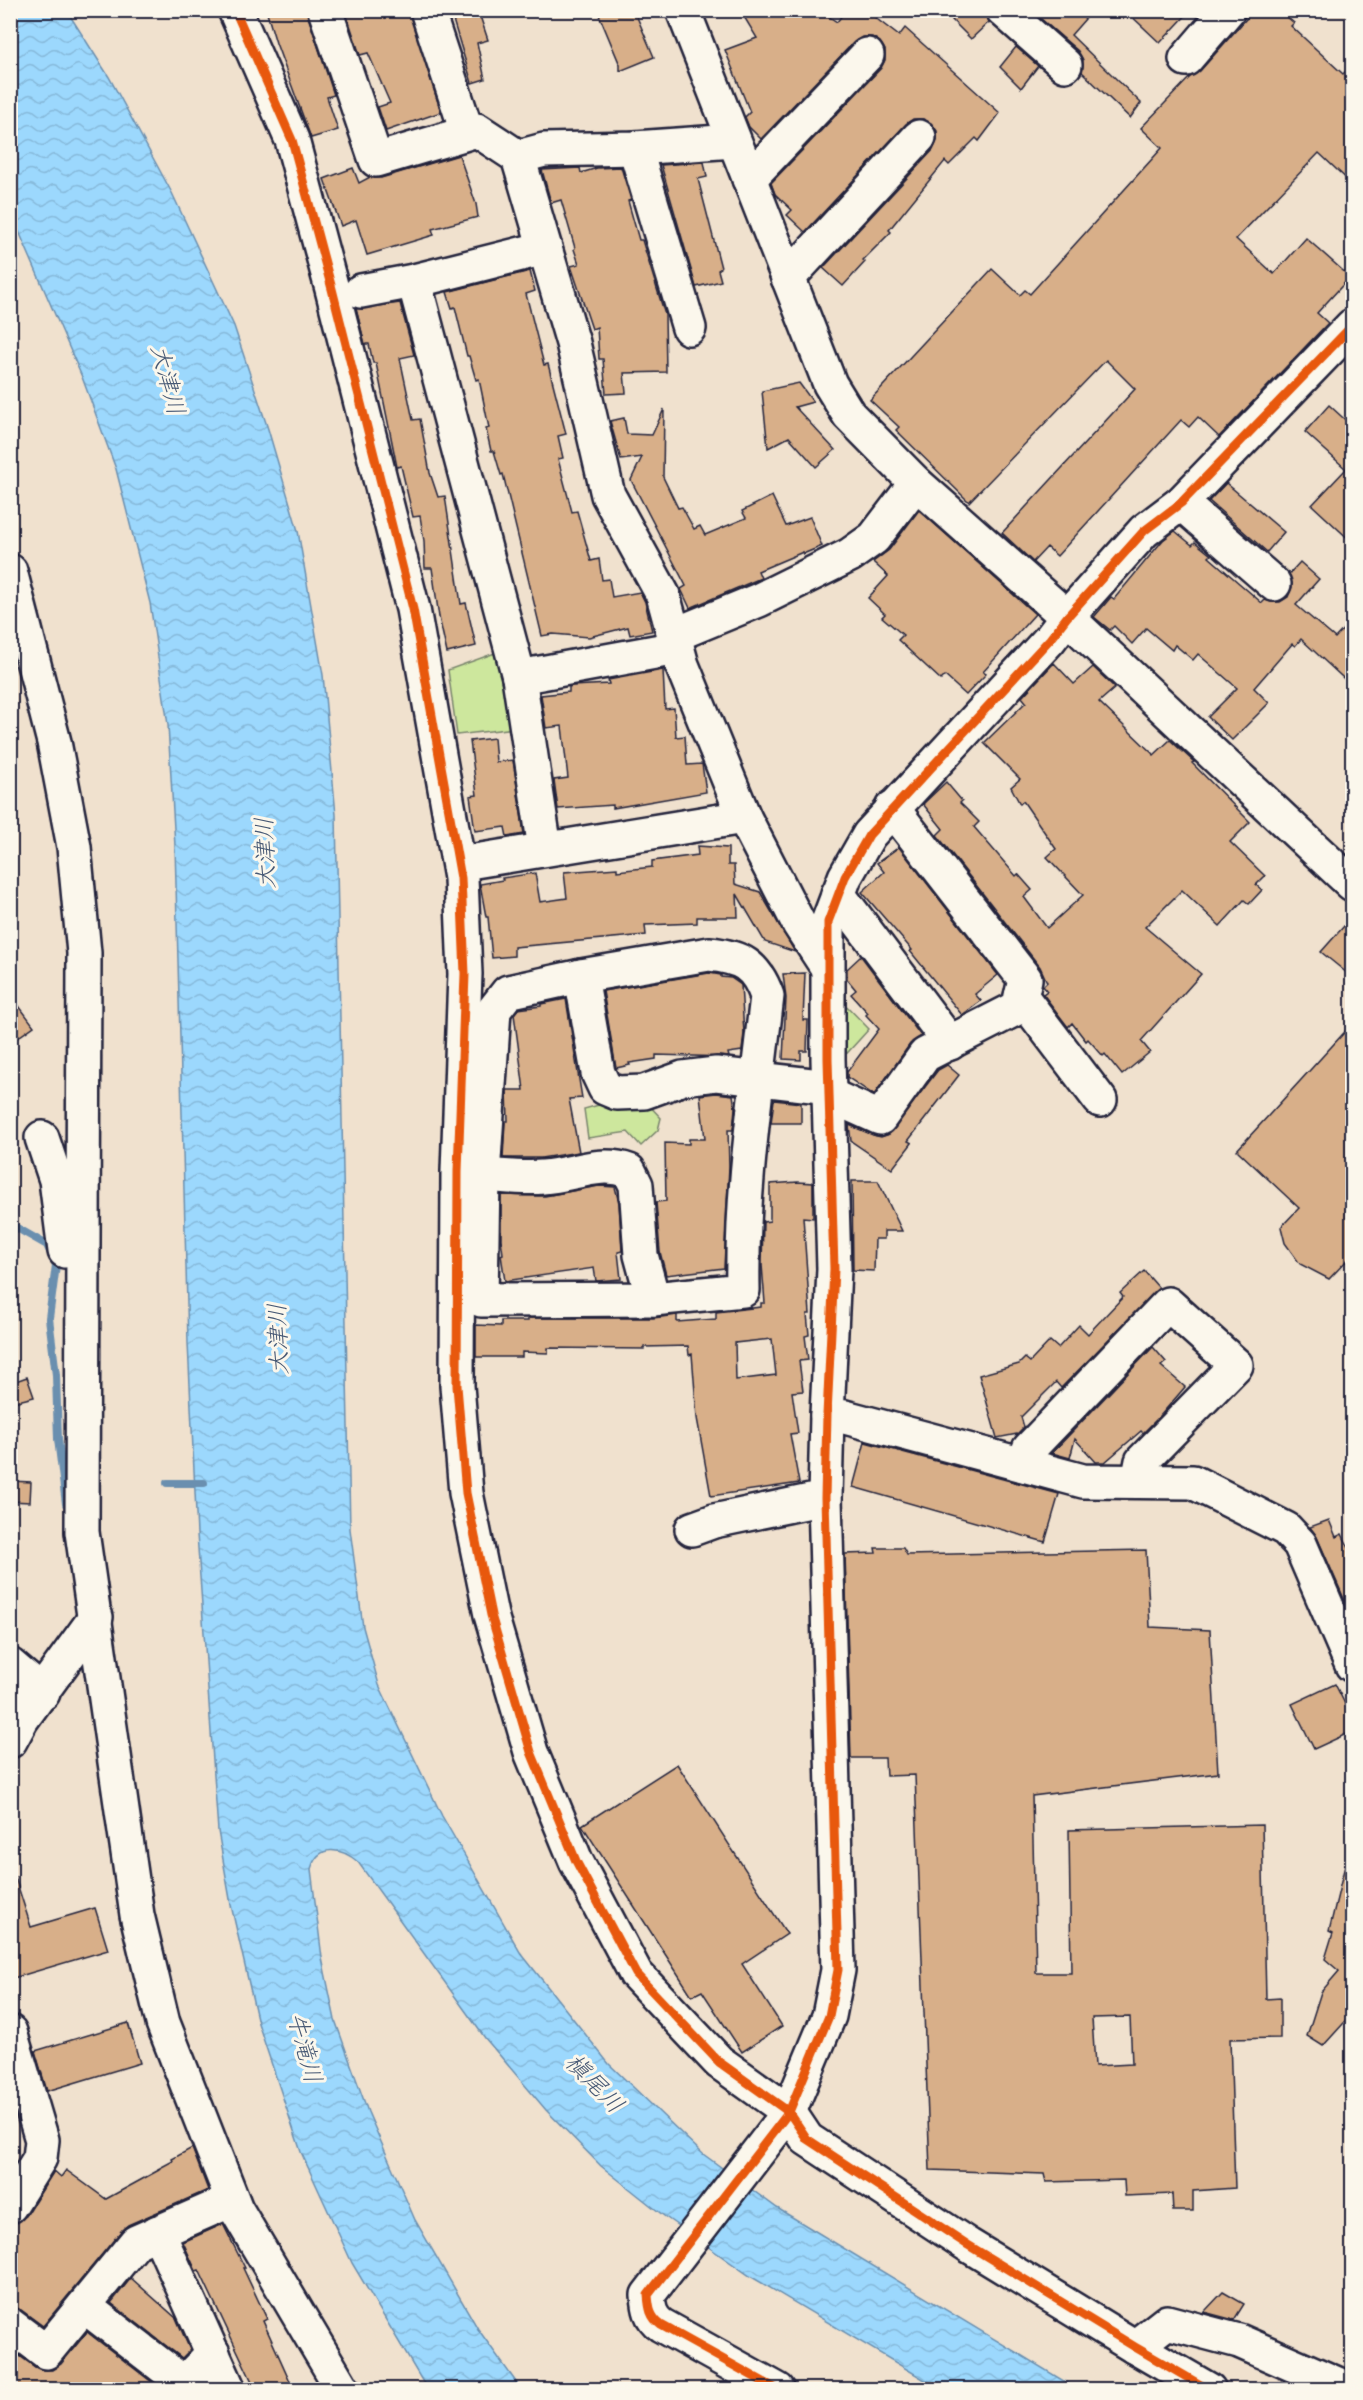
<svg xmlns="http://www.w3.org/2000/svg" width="1363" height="2400" font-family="'Architects Daughter','Klee One',sans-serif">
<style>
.park{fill:#cde79d;stroke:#78846c;stroke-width:1.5}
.water{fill:url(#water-waves);stroke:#6b8faf;stroke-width:1.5}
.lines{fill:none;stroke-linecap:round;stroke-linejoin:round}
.stream{stroke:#6b8faf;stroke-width:8}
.building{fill:#d8af89;stroke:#22223b;stroke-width:1.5;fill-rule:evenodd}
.minor-casing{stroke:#22223b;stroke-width:38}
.minor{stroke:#fbf7ec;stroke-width:33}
.cycleway-casing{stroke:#fbf7ec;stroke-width:13}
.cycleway{stroke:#e8590c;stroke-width:9}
.labels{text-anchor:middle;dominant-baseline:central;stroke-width:6;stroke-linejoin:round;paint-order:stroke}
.water-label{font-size:24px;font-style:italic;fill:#475975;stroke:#fbf7ec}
</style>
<defs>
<pattern id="water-waves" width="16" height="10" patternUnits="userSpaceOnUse" patternTransform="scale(1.5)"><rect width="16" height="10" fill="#9cd8fd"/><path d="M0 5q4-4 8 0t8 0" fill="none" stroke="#86b9da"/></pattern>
</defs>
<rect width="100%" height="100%" fill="#f0e1ce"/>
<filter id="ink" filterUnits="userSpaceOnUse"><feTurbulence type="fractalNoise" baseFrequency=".0167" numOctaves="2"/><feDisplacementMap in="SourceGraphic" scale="12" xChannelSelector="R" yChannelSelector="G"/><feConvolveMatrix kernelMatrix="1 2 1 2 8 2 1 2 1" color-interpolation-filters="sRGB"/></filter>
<g filter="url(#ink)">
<g class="park">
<polygon points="495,653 515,728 457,735 448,670"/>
<polygon points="837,996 869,1029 839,1062"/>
<polygon points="610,1102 646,1102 661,1118 658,1130 641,1146 628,1132 588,1138 584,1109"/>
</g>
<path class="water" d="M10 11H67L109 77 172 193 234 326 268 429 298 531 323 675 336 815 350 1529 363 1627 379 1685 442 1816 520 1952 609 2064 703 2154 777 2208 1077 2389H940L750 2276 664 2216 601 2166 546 2110 485 2038 358 1862C342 1848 318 1843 311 1869L322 1958 335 2020 368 2112 415 2220 478 2329 521 2389H427L352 2263 301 2152 258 2023 231 1905 218 1831 197 1534 188 1343 175 846 168 725 150 603 116 469 82 377 11 213Z"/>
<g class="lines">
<g class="stream">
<polyline points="10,1224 47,1245 56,1265 49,1318 56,1375 58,1439 66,1504"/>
<polyline points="167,1483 204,1483"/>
</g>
</g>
<g class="building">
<polygon points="266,10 306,10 334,95 327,97 338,130 311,138 276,43"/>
<polygon points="345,10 409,10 441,112 386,131 378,107 390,103 368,53 360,55"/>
<polygon points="450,10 478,10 488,40 477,43 485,79 472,83"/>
<polygon points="597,10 634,10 654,57 620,71 620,65"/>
<polygon points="740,10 819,10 837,22 846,10 865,10 899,36 905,28 1000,113 979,141 976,138 949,165 945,161 889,230 891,232 863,260 865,262 843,286 823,268 933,150 937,141 937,131 931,123 923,119 913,119 906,124 805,232 787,215 792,210 775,194 771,183 881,68 885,60 885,50 880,42 872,37 862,37 854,42 761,139 749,127 745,117 750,112 725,50 757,38"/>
<polygon points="962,10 985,10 989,22 971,39 952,20"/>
<polygon points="1047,10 1093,10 1071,35 1141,103 1130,118 1082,72 1083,60 1078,51 1040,18"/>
<polygon points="1125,10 1191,10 1160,43"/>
<polygon points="1254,10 1279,10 1294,23 1291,26 1343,74 1353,64 1353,185 1319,153 1236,239 1274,274 1306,238 1350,277 1317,313 1328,323 1219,437 1198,417 1189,427 1181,420 1057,556 1047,547 1033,562 1002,533 1135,389 1106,360 969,502 896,430 899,427 870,400 992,269 1020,295 1025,290 1030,294 1162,148 1141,128 1190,77 1200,71"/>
<polygon points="1016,47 1038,66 1021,88 1000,67"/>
<polygon points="459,155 476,204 478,217 432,229 434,235 367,255 356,220 341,226 324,179 353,168 359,183 370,177 381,178"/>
<polygon points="704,162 707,177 698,179 721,268 718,270 721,281 696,287 661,165"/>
<polygon points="621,167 631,200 628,201 639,240 642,240 665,315 666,372 624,373 626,393 606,394 603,359 599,359 597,327 592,329 571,266 579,264 574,249 575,248 561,200 551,203 542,170 580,168 581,173 597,168"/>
<polygon points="530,271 535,291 526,294 544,365 548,364 566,434 558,436 563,458 558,459 572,512 577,511 591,561 599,559 602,580 609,579 612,597 640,592 645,602 652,631 630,635 628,627 589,637 553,634 542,636 503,474 501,475 494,451 491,451 486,429 489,428 479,379 476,380 469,356 467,356 455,307 452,308 447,292"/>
<polygon points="400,303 414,355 400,358 413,420 420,419 430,473 438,497 445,496 461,604 466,603 476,646 447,653 439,617 432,568 425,568 424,541 420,516 413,517 401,466 397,467 376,363 373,363 369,344 365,344 356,309"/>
<polygon points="799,383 813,402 795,407 835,450 816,467 789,437 768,448 762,391"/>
<polygon points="1329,405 1353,427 1353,543 1312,505 1346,469 1305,432"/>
<polygon points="664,409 663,477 678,508 682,507 694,529 700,526 705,535 746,518 742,511 772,496 786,526 810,517 822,546 803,554 803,552 758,571 761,578 690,608 681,589 686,586 631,480 642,457 621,460 610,421 624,418 627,434 652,435"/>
<polygon points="1226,483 1284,532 1267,552 1209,501"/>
<polygon points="919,510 1035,614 983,672 986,674 966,695 945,676 941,680 898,640 903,635 882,617 885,614 868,598 888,576 873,562 889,550"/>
<polygon points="1175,531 1192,545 1195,542 1211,555 1209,557 1262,603 1265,600 1271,602 1280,602 1288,597 1292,587 1289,574 1300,562 1319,579 1296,605 1335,638 1353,619 1353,687 1301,639 1295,646 1292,644 1254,688 1269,703 1232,740 1208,717 1237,688 1198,654 1193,660 1175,645 1172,650 1146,628 1132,644 1114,626 1110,630 1094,617 1111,597 1114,599 1163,540"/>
<polygon points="1054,663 1074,684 1093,667 1115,688 1099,702 1154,755 1170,740 1194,762 1192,763 1250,822 1230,842 1265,876 1256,885 1262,890 1249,904 1244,900 1220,926 1182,890 1145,927 1201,974 1141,1041 1150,1052 1122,1075 1105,1054 1103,1056 1088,1039 1086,1041 1072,1023 1068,1027 1043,994 1047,991 1043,986 1047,982 1040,967 937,835 943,829 923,804 946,782 962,801 960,803 979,822 974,827 1016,876 1018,874 1032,890 1024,897 1047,928 1083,895 1047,857 1056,849 1023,801 1020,804 1011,787 1020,779 984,743 1026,702 1022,697"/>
<polygon points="663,670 665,709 674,708 676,737 685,736 687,765 702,764 706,792 613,808 613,805 558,809 554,780 568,778 562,726 546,728 541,695 569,692 569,687 572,686 609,684 608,680"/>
<polygon points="494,738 496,762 513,760 524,834 507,837 505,827 475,831 470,796 477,795 470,741"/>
<polygon points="697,846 728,848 728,865 734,865 735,884 760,892 795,952 765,942 737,894 738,917 697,917 697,923 645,925 646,935 514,947 514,956 492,958 488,917 486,917 480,884 503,880 502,878 535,873 540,902 567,898 564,872 617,868 617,871 652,867 652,861 698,855"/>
<polygon points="899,847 998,975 975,994 981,1001 962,1015 910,951 912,950 862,892 884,872 877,863"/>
<polygon points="1353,916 1353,978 1321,952"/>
<polygon points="861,956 921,1036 910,1044 874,1095 847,1077 847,1072 879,1029 866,1015 868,1013 851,994 856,990 847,979 847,969"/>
<polygon points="709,973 721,975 721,977 731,978 741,985 744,1033 742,1051 728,1053 729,1057 656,1055 656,1059 629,1063 630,1065 616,1068 603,991"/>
<polygon points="805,973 803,1020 808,1020 807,1051 801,1051 801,1060 783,1059 786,998 783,974"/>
<polygon points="10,994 34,1026 10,1043"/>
<polygon points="566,999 582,1098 569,1099 579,1152 541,1158 503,1158 505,1121 508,1121 507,1090 524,1090 514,1014 518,1009 541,1006 541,1004"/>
<polygon points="1353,1023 1353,1254 1329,1279 1300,1264 1285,1243 1281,1227 1299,1208 1237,1150"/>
<polygon points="947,1065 959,1075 908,1141 912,1143 892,1169 851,1141 849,1125 873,1135 881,1137 889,1134 938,1070"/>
<polygon points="716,1093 733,1095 735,1108 733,1130 728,1130 729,1166 724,1268 666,1275 660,1252 656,1202 666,1201 665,1143 689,1144 689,1139 705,1139 700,1095"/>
<polygon points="774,1100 801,1103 801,1123 771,1123"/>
<polygon points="852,1181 878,1181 902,1231 884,1231 884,1239 875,1239 874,1271 853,1270"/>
<path d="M798 1182 813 1183V1218L803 1217 810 1314H807L809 1335 805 1336 808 1360 799 1361 803 1391 792 1392 798 1433 790 1434 799 1483 711 1496 697 1418 692 1354 689 1355 688 1346 644 1347V1349L548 1348V1353L522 1352V1357H476V1325L501 1326V1321H528V1318H653L677 1315V1322L716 1319V1312L761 1307V1303H765L762 1265 763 1222 770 1221V1184ZM772 1339 776 1375 736 1380 735 1343Z"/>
<polygon points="599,1186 615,1187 619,1203 622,1251 618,1252 621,1279 596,1281 594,1268 505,1281 501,1255 503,1254 501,1239 501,1195 545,1196"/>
<polygon points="1144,1271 1159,1288 1061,1388 1056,1382 1021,1417 1024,1427 1017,1434 997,1438 979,1375 1019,1364 1025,1358 1030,1362 1050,1341 1058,1348 1079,1325 1088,1334 1123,1297 1120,1293"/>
<polygon points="1153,1347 1166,1362 1161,1366 1185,1387 1160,1416 1143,1433 1141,1431 1105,1462 1096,1462 1075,1439 1070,1458 1052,1453"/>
<polygon points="27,1377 34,1397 10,1403 10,1383"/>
<polygon points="865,1442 1059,1494 1045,1542 853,1487"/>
<polygon points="10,1481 31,1482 30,1502 10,1501"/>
<polygon points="1329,1520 1336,1537 1342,1534 1353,1556 1353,1619 1317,1537 1310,1527"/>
<path d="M875 1548H903L907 1555 1146 1550 1150 1627 1210 1630 1218 1773 1032 1796 1036 1973H1071L1069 1830 1262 1825 1266 1999 1280 1998V2038L1230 2039 1235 2188 1193 2191V2211H1173L1172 2194 1125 2196 1124 2180 1046 2182 1044 2174 930 2170 915 1775 886 1776 885 1758H851L845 1554 876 1553ZM1130 2017 1132 2064 1095 2066 1092 2018Z"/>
<polygon points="1335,1684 1353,1720 1353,1731 1314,1749 1292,1704"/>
<polygon points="677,1764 787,1934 742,1964 782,2026 742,2052 702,1991 692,1996 582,1825"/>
<polygon points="1345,1865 1353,1866 1353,2013 1323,2046 1307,2036 1321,1992 1339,1971 1325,1959 1333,1933 1329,1931"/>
<polygon points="10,1877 15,1877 31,1927 95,1908 108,1950 10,1979"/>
<polygon points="128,2023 140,2063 47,2091 35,2051"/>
<polygon points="192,2148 208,2190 128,2225 122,2230 43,2326 21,2310 10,2307 10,2230 14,2224 26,2216 54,2171 61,2177 66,2170 106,2199 159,2170 158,2169 173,2161 172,2159"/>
<polygon points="223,2224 245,2268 243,2268 267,2319 263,2321 294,2390 256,2390 199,2270 196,2271 183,2242"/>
<polygon points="131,2278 176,2318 190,2350 182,2358 111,2303"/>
<polygon points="1223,2292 1244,2304 1234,2320 1204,2312"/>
<polygon points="87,2332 162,2390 10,2390 10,2349 35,2367 43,2370 52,2370 61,2364"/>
</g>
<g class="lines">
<defs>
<g id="minor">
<polyline points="235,10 292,140 332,289 413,609 461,878 465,974 458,1171 457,1386 466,1493 491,1615 531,1752 576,1861 636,1974 719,2062 789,2112 807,2139 968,2245 1135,2347 1209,2390"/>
<polyline points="325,10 376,160 477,130 518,157 573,343 608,495 663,595 682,665 744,817 799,924 827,967"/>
<polyline points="427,10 467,132"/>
<polyline points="683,10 830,384 849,415 916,483 1067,617 1352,884"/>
<polyline points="1003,10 1065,65"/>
<polyline points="1186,59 1228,10"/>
<polyline points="635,148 689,328"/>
<polyline points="518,157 544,150 635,148 734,141"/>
<polyline points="749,179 867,55"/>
<polyline points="788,278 919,137"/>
<polyline points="414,281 519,677 545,849"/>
<polyline points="361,291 414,281 545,248"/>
<polyline points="1181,503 1274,584"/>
<polyline points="10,571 54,742 74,847 84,953 82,1532 137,1915 163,2023 236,2209 343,2390"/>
<polyline points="674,635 759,600 850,555 874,538 916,483"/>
<polyline points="519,677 677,648"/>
<polyline points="475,861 744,817"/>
<polyline points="838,894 950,1043"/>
<path d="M709 954C741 957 756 965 767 996 756 1094 741 1192 743 1290L653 1299 481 1300 483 1175 494 1010 508 992 581 976Z"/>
<polyline points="581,976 598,1073 605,1088 617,1093 644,1092 683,1078 716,1074 829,1087"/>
<polyline points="1021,996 1100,1100"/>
<polyline points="829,1095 880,1118 925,1055 1019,1007 1025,979 892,808"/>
<polyline points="42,1138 56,1180 65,1251"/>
<path d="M483 1175C503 1176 524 1179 543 1177 574 1175 600 1160 629 1171L636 1185 641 1255 653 1299"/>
<polyline points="827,1415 845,1417 1083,1481 1193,1482 1286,1529 1300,1544 1352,1665"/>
<polyline points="1024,1465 1029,1449 1168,1304 1236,1365 1142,1461 1138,1481"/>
<polyline points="692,1529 714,1521 825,1498"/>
<polyline points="10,1665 43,1693"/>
<polyline points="10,1741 22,1719 96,1617"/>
<polyline points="10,2032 42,2140 40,2158 10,2206"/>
<polyline points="158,2232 229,2390"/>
<polyline points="84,2306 184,2383 213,2353"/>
<polyline points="10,2325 46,2352 136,2242 232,2200"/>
<polyline points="1135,2347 1167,2322 1239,2341 1351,2390"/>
<path d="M778 2390 661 2325C650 2317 649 2308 648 2295L789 2112 829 2016 838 1970 825 1498 827 1415 834 1269 828 1059V922L845 877 869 835 1050 639 1067 617 1144 531 1181 503 1352 326"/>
</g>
</defs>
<use href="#minor" class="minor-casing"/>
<use href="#minor" class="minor"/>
<defs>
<g id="cycleway">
<polyline points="235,10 292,140 332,289 413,609 461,878 465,974 458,1171 457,1386 466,1493 491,1615 531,1752 576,1861 636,1974 719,2062 789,2112 807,2139 968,2245 1135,2347 1209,2390"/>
<path d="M778 2390 661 2325C650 2317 649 2308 648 2295L789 2112 829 2016 838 1970 825 1498 827 1415 834 1269 828 1059V922L845 877 869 835 1050 639 1067 617 1144 531 1181 503 1352 326"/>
</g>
</defs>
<use href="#cycleway" class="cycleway-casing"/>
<use href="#cycleway" class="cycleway"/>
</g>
</g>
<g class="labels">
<g class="water-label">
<text transform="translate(167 380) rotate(75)">大津川</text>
<text transform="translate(266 853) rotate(-92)">大津川</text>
<text transform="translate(279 1339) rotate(-92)">大津川</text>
<text transform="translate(304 2048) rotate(75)">牛滝川</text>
<text transform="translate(594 2084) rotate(46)">槇尾川</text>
</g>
</g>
<rect width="1363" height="2400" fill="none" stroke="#fbf7ec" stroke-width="36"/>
<rect x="18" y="18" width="1327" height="2364" fill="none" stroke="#22223b" stroke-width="2" filter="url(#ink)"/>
</svg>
